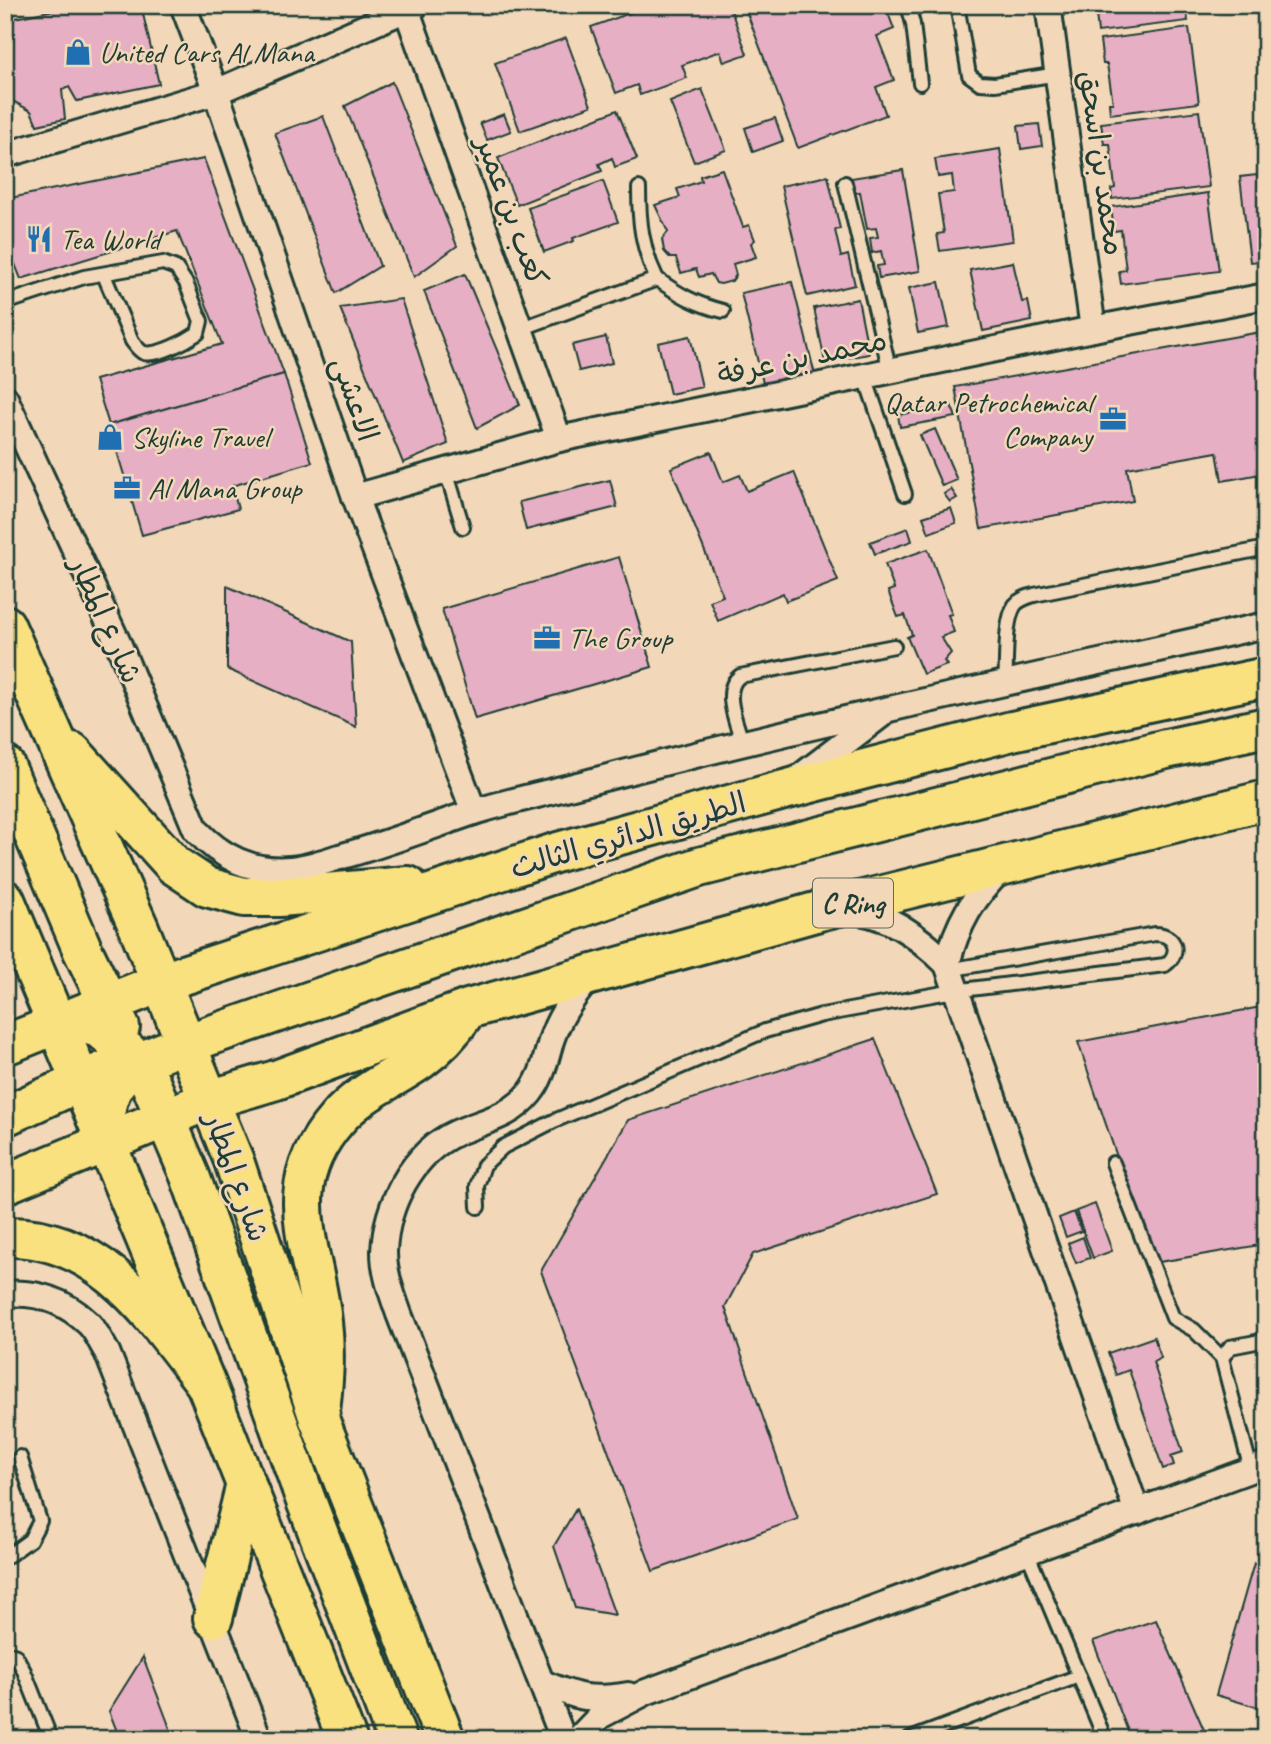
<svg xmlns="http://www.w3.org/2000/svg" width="1271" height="1744" font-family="Caveat,'Playpen Sans Arabic',sans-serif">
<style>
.building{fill:#e6afc3;stroke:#1f3d34;stroke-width:2}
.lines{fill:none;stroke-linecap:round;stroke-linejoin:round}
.lane-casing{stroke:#1f3d34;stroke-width:18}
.street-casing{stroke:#1f3d34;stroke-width:30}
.primary-casing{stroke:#1f3d34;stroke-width:44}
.highway-casing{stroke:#1f3d34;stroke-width:44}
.lane{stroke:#f2d8b9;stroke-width:12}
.street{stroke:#f2d8b9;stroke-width:24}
.primary{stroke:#fae180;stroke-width:38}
.highway{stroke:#fae180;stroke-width:38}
.labels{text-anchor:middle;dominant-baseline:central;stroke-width:5;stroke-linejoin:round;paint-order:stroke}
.shield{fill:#f2d8b9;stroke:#5e6c5c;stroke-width:2}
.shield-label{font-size:28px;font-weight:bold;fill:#1f3d34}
.poi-label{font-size:30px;fill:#1f3d34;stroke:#f2d8b9;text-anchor:start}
.street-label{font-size:30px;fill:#1f3d34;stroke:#f2d8b9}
</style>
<rect width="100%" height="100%" fill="#f2d8b9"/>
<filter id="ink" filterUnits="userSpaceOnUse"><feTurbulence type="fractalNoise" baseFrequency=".0143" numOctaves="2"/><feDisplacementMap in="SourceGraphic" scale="14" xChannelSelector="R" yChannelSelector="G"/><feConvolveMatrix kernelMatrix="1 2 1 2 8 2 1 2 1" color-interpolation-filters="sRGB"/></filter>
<g filter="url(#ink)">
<g class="building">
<polygon points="78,5 141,5 159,84 77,101 69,87 62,90 65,119 37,125 31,111 5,97 5,20"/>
<polygon points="652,5 729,5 747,54 724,62 720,51 682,65 687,78 640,95 637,85 616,93 591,27"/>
<polygon points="744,5 885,5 894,29 877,36 894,80 876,87 886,115 798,148"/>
<polygon points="1095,5 1186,5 1188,21 1098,32"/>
<polygon points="1189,28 1199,103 1110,114 1109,103 1113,103 1107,64 1103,64 1100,40"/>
<polygon points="566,38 591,106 520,131 495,63"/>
<polygon points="392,82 457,246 414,277 345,106"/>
<polygon points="702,89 726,150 694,162 670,102"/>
<polygon points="617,110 637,159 615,167 612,158 599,164 602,171 517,205 498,158"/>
<polygon points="1199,111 1209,187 1112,199 1111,189 1115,188 1110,144 1104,144 1101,123"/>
<polygon points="504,114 511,131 487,140 480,123"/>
<polygon points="323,116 380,266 336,293 275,133"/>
<polygon points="775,118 783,141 753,152 745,128"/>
<polygon points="1039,124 1042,146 1021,149 1018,126"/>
<polygon points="1000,149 1013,241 940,251 937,234 944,233 938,194 954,192 952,175 938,177 935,159"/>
<polygon points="204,159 284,374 109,425 95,380 222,344 177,231 21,279 5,239 5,199"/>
<polygon points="722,169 743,227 749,225 755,240 751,243 756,257 733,264 736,275 732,281 721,284 716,283 711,274 699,277 696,269 681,273 676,258 670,258 664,251 662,239 668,232 655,205 680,197 677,189 701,181 700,176"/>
<polygon points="903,170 920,271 879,278 877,266 884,265 881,251 872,253 870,238 878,237 876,228 867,229 860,192 853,193 851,178"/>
<polygon points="1266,174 1266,264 1261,265 1261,261 1250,262 1240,177"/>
<polygon points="828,176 840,229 835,230 841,257 848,255 855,285 807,296 781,186"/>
<polygon points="603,181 618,222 573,238 574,241 544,252 528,208"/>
<polygon points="1208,193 1219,271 1121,284 1119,271 1126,270 1121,230 1114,231 1111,207"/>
<polygon points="1013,262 1022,302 1028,301 1032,321 983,331 970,270"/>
<polygon points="465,274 520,405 477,428 424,291"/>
<polygon points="792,282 815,375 764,387 741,293"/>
<polygon points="939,282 949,327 918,333 909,288"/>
<polygon points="401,299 448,444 403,463 340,308"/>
<polygon points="858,299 869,354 825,362 814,308"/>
<polygon points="1266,331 1266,473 1222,481 1217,452 1127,468 1133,501 981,529 955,387"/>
<polygon points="690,336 702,387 670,394 658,343"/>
<polygon points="606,337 612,363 579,371 572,345"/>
<polygon points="284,374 312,462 232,486 238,509 142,535 109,425"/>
<polygon points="951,405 956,417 900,427 898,415"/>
<polygon points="935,429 957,480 942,486 920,435"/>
<polygon points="711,452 723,482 740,475 747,491 794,472 838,581 786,601 783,593 718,621 710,601 723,596 671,468"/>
<polygon points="610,480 617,507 526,530 519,502"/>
<polygon points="951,489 957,498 950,502 944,494"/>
<polygon points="951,508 956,523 929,533 923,517"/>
<polygon points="908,528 912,541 875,554 870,542"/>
<polygon points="928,549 952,614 948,615 954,632 941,637 951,653 944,661 947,665 923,674 907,637 912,635 905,615 898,617 888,591 894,589 885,564"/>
<polygon points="619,557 652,667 475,719 442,609"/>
<polygon points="227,586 351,642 356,727 227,669"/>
<polygon points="1266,1006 1266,1244 1153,1263 1078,1042"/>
<polygon points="875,1039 937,1194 753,1254 725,1307 798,1519 653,1571 541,1271 628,1120"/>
<polygon points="1095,1204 1112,1251 1093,1258 1076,1211"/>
<polygon points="1074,1212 1082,1231 1066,1237 1059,1218"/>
<polygon points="1083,1237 1090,1258 1076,1263 1068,1243"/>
<polygon points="1154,1337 1161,1358 1153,1362 1183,1452 1171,1456 1174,1465 1163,1469 1129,1370 1116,1375 1108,1353"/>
<polygon points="576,1509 615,1615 575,1608 554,1546"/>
<polygon points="1254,1563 1266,1566 1266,1710 1216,1695"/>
<polygon points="1156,1620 1208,1739 1131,1739 1093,1641"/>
<polygon points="143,1657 168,1723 173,1739 120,1739 109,1711"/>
</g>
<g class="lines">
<defs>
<g id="lane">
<polyline points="908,5 913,24 920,83"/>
<polyline points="959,16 969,75 980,83 995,84 1058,74"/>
<polyline points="845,183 890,371"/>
<path d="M639 188C639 222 642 249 657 279"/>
<path d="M5 303 84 277 163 263 176 268 186 283 201 321 198 333C186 341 159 356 144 353 139 351 135 345 132 341L104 275"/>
<path d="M520 329 657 279C678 294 697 305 723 311"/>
<polyline points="865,377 905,494"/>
<polyline points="446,471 463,527"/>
<path d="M1005 683C1007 664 1004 621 1015 605 1020 599 1027 597 1034 595L1266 548"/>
<path d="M742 742C737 723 721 690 740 676L894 646"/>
<polyline points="1113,1163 1173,1318 1194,1330 1222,1358"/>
<path d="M478 1207 477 1186 484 1165 503 1147 554 1121 765 1031 822 1015 954 991 1165 965C1182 953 1175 934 1155 934L948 970"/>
<polyline points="1251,1470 1222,1358 1230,1347 1266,1340"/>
<polyline points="1027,1552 1105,1739"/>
<polyline points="5,1558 30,1540 40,1521 20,1457"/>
<polyline points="5,1652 16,1656 24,1671 51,1739"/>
<polyline points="910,1739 1079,1676"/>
</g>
<g id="street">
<polyline points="183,5 216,92 355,497 474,812"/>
<polyline points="405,5 559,439"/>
<polyline points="1048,5 1093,329"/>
<polyline points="5,155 216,92 416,5"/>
<path d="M5 398 119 645 196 830C222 858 251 872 290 869 306 868 323 862 339 857 384 845 427 828 471 813 508 801 547 793 585 783 810 724 1038 676 1266 625"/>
<polyline points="355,497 559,439 1093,329 1266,296"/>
<polyline points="796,780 881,715"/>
<path d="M1002 869C973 896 957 925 947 964L1137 1512"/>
<path d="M845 911C886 911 918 936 947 964"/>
<path d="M5 1294C36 1291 65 1301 88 1323 96 1330 101 1343 107 1352L259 1739"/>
<path d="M543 1683C578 1698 590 1701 628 1695"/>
<path d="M563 1739 399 1314C392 1294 384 1274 384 1252 386 1205 412 1153 456 1133 483 1121 511 1117 530 1093 543 1077 546 1057 552 1038 560 1014 575 994 592 975"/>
<polyline points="578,1739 600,1716 646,1692 1266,1464"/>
</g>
<g id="primary">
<polyline points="209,1100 234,1161 319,1419 445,1739"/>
<polyline points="106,1143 206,1384 347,1739"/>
<polyline points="213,1618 246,1484"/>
</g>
<g id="highway">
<polyline points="5,625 139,928 209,1100"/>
<polyline points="72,752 174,865 207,887 244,897 279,897 408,886"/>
<polyline points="5,766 83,951 120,1027"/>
<polyline points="5,900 103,1135"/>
<polyline points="57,1024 80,1022 101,1029 128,1052 150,1082 190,1176 305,1498 397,1739"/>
<polyline points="5,1045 162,982 558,852 780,791 1012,731 1266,677"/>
<polyline points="5,1116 104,1071"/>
<path d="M106 1143C99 1086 120 1068 171 1049L699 867 1166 749 1266 727"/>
<polyline points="5,1184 209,1100 276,1080 468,1009 819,911 1266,800"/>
<path d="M5 1237C101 1234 154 1317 206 1384"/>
<path d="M319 1419C323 1387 326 1355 322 1322 314 1245 276 1189 337 1119 360 1092 392 1080 420 1060 438 1047 452 1032 464 1014"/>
</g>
</defs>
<use href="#lane" class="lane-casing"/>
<use href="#street" class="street-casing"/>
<use href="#primary" class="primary-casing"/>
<use href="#highway" class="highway-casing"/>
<use href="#lane" class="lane"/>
<use href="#street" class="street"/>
<use href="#primary" class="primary"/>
<use href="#highway" class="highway"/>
</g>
</g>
<defs>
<symbol id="shop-bare" viewBox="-9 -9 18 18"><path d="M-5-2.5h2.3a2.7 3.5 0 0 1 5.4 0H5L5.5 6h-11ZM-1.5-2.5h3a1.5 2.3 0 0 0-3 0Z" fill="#1f6fb2" stroke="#f2d8b9" stroke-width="2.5" paint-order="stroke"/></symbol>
<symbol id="restaurant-bare" viewBox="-9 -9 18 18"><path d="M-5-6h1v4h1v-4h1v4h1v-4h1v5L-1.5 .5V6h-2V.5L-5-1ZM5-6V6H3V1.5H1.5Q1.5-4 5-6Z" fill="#1f6fb2" stroke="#f2d8b9" stroke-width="2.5" paint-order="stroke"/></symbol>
<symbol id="office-bare" viewBox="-9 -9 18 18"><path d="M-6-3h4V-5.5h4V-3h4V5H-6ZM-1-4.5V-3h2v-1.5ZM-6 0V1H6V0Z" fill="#1f6fb2" stroke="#f2d8b9" stroke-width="2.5" paint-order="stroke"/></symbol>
</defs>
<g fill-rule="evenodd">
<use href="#shop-bare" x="59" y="33" width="38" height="38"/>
<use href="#restaurant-bare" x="20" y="220" width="38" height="38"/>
<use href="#office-bare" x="1094" y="400" width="38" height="38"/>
<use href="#shop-bare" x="91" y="418" width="38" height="38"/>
<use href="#office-bare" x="108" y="469" width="38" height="38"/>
<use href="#office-bare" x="528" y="619" width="38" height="38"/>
</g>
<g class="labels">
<rect class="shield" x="813" y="878.5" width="80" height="49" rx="5"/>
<g class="shield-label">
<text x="853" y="903">C Ring</text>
</g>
<g class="poi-label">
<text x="99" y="52">United Cars Al Mana</text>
<text x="60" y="239">Tea World</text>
<text x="1092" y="402" text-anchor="end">Qatar Petrochemical<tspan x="1092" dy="34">Company</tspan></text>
<text x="131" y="437">Skyline Travel</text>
<text x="148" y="488">Al Mana Group</text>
<text x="568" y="638">The Group</text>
</g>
<g class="street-label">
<text transform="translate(1102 163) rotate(82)">محمد بن اسحق</text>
<text transform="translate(512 211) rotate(70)">كعب بن عمير</text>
<text transform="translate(802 357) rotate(-12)">محمد بن عرفة</text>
<text transform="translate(355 399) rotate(71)">الاعشى</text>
<text transform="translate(106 620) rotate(66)">شارع المطار</text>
<text transform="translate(628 835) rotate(-16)">الطريق الدائري الثالث</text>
<text transform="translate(237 1177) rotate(70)">شارع المطار</text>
</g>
</g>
<rect width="1271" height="1744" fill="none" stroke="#f2d8b9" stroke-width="28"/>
<rect x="14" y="14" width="1243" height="1716" fill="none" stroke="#1f3d34" stroke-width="2.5" filter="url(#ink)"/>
</svg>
